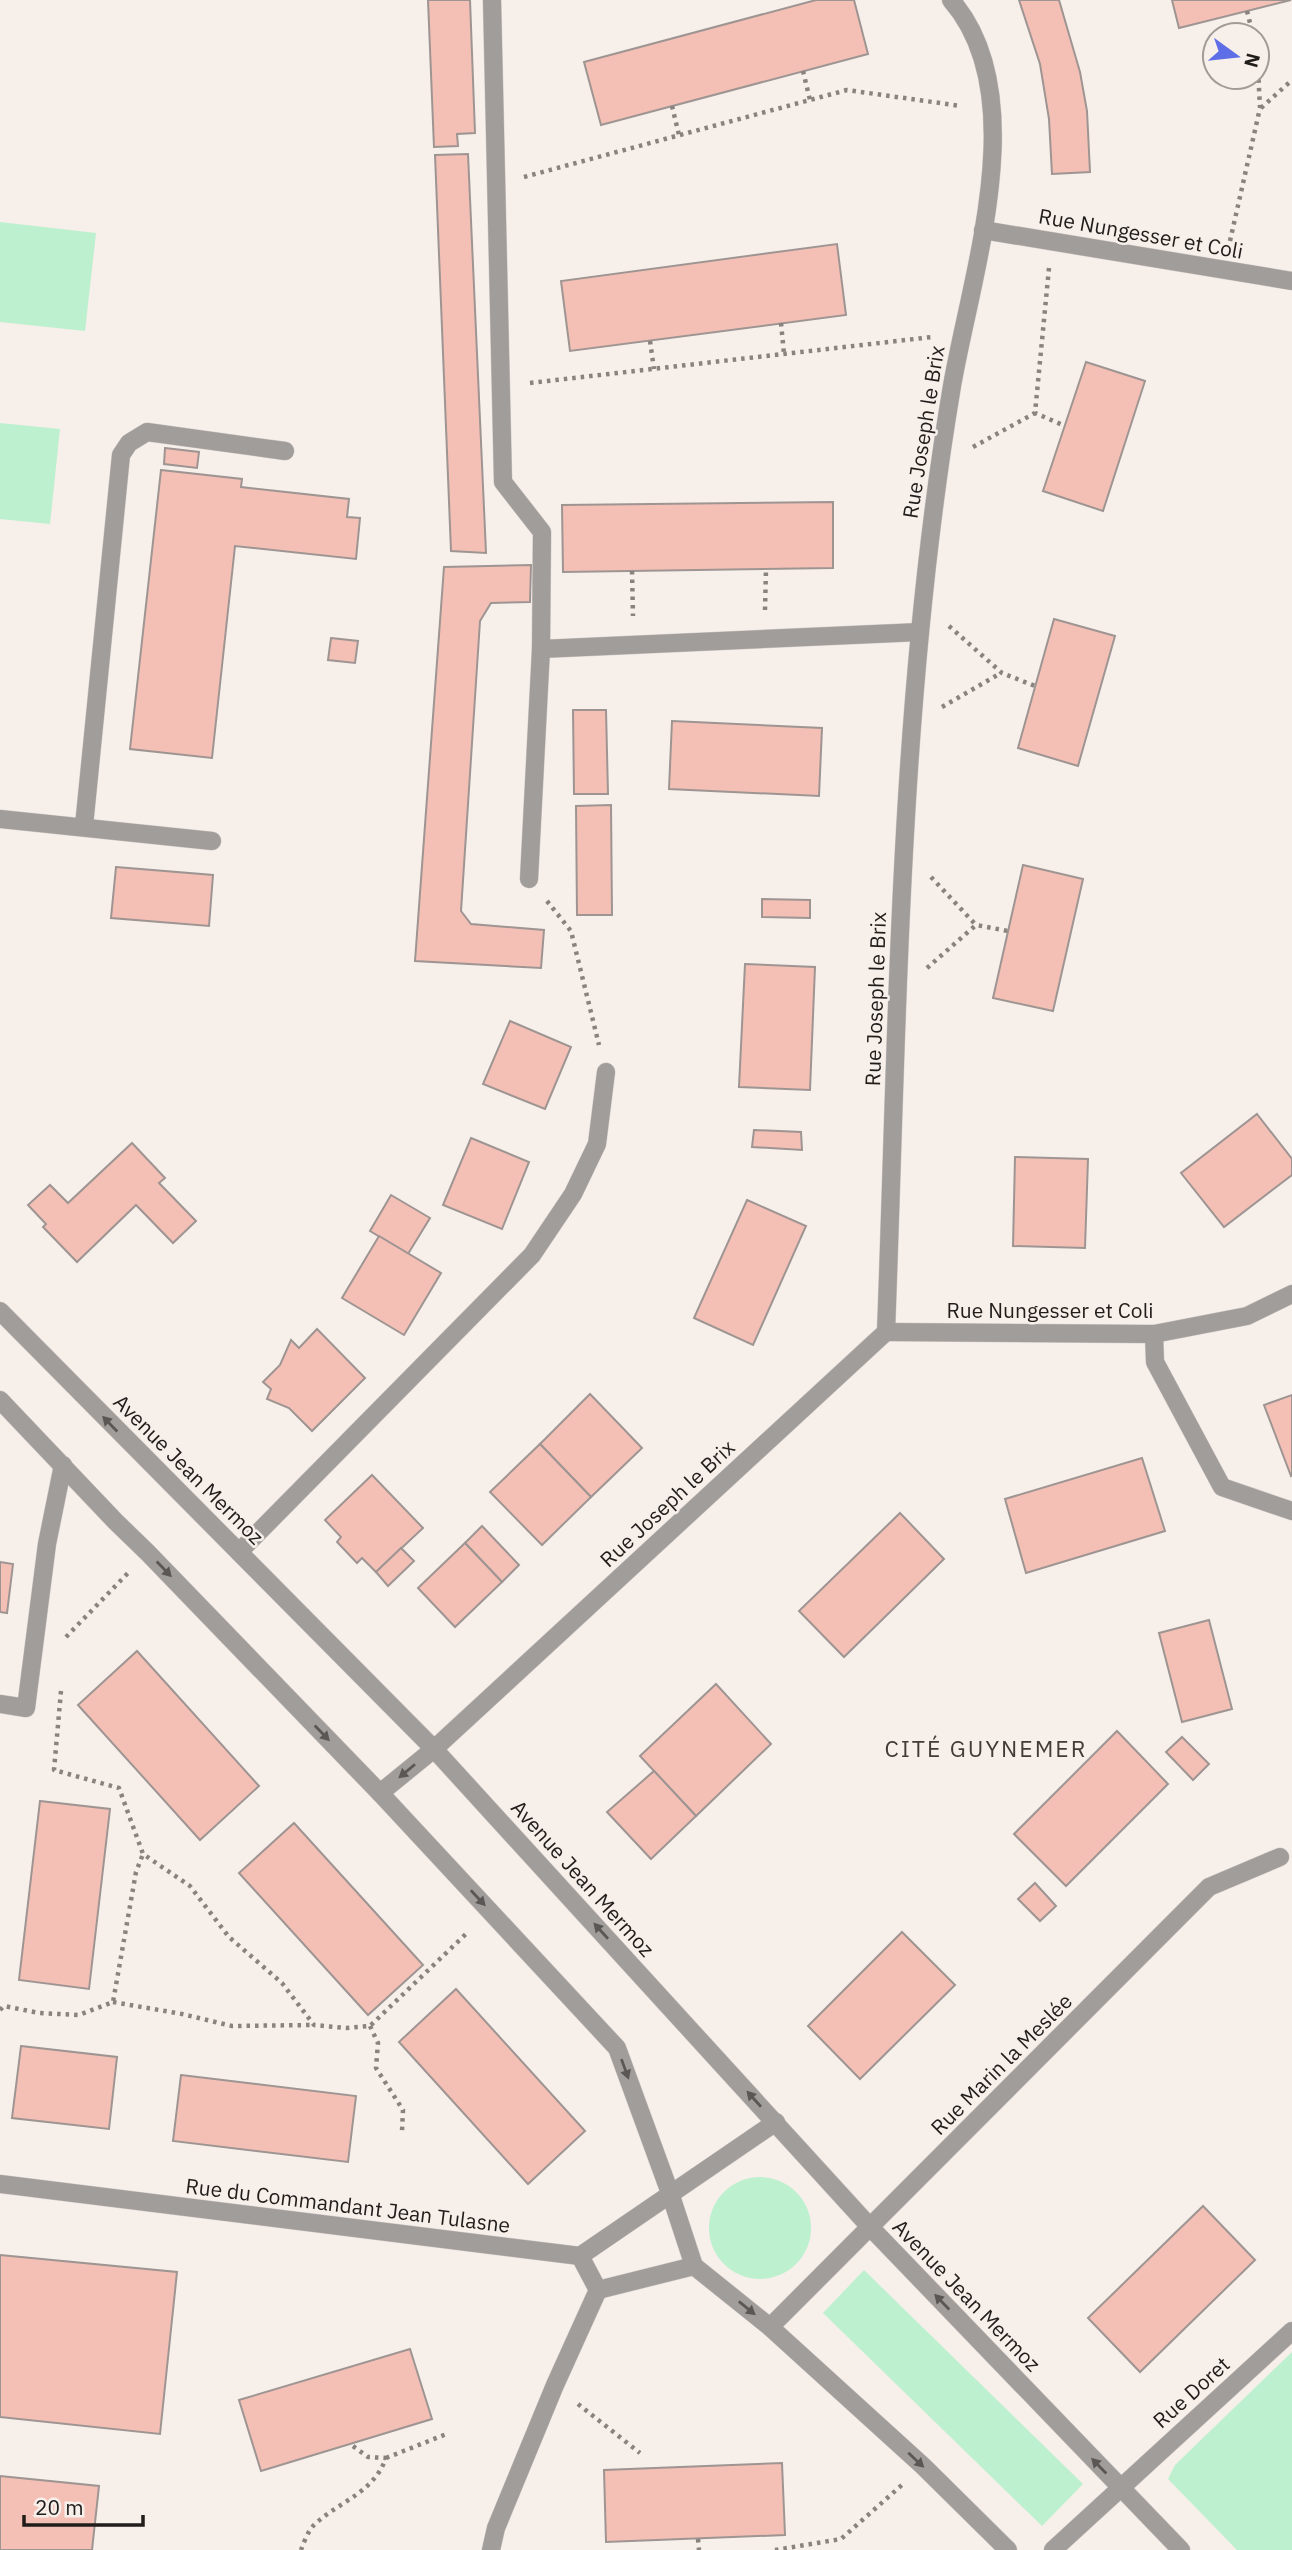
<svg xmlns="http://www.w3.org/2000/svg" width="1292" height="2550" font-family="'IBM Plex Sans',sans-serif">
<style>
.green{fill:#bdf0cf}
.building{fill:#f4c0b6;stroke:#9e9593;stroke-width:2}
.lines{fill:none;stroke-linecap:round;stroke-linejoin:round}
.minor-casing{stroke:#d5cdc9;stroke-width:19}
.path{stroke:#898380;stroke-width:4.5;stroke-dasharray:3.5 5;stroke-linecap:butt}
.minor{stroke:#a09d9b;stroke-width:18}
.oneway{fill:#5a5755}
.labels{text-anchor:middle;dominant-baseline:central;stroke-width:5;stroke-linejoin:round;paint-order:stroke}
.street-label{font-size:21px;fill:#201d1b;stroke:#f7efea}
.neighbourhood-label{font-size:23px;letter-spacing:2px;fill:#423c38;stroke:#f7efea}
</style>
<rect width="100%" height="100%" fill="#f7efea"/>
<g class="green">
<polygon points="0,222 96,233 85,331 0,322"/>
<polygon points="0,423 60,429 50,524 0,519"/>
<circle cx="760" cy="2228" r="51"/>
<polygon points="864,2270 1083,2484 1042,2526 823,2313"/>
<polygon points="1292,2352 1292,2550 1237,2550 1168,2479 1175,2465"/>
</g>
<g class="building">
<polygon points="428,0 470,0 475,133 457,134 458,146 434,147"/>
<polygon points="816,0 854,0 868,54 601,125 584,62"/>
<polygon points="1019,0 1059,0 1080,72 1087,111 1090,172 1052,174 1049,119 1040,64"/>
<polygon points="1172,0 1291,0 1179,28"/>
<polygon points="468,154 486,553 451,551 435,155"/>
<polygon points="837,244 846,315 570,351 561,281"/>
<polygon points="1086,362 1145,381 1103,511 1043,491"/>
<polygon points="165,448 199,452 197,468 164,464"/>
<polygon points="161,470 242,479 241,487 349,499 347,517 360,518 356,559 235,546 212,758 130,749"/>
<polygon points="833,502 833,568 563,572 562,505"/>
<polygon points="531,565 530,602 491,603 480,621 461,911 471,924 544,930 541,968 415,961 444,567"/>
<polygon points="1054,619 1115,636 1078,766 1018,748"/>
<polygon points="331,638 358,641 355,663 328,660"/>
<polygon points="573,710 606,710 608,794 574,794"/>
<polygon points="672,721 822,728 819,796 669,789"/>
<polygon points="611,805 612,915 577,915 576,806"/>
<polygon points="1023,865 1083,879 1053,1011 993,998"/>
<polygon points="116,867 213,875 209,926 111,918"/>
<polygon points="762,899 810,900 810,918 762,917"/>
<polygon points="745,964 815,967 810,1090 739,1087"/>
<polygon points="510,1021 571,1047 545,1109 483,1084"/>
<polygon points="1257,1114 1292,1159 1292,1175 1224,1227 1181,1173"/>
<polygon points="754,1130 801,1132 802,1150 752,1147"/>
<polygon points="471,1138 529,1162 502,1229 443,1205"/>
<polygon points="132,1143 165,1178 159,1183 196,1221 173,1243 136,1205 77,1262 43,1227 46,1224 28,1205 50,1185 68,1203"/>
<polygon points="1015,1157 1088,1159 1085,1248 1013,1246"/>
<polygon points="391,1195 430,1218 408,1254 370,1231"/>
<polygon points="747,1200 806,1226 753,1345 694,1318"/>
<polygon points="379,1236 441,1273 404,1335 342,1298"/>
<polygon points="317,1329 365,1378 312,1431 289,1408 267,1399 271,1389 263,1382 280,1365 291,1340 299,1348"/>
<polygon points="590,1394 642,1448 591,1497 540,1444"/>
<polygon points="1292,1395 1292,1475 1291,1476 1264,1405"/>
<polygon points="540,1444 591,1497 542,1545 490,1492"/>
<polygon points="1142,1458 1165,1531 1026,1573 1005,1499"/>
<polygon points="372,1475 423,1528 376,1572 362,1558 357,1563 337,1542 341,1537 325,1520"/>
<polygon points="900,1513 944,1559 844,1657 799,1611"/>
<polygon points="482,1526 519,1565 502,1582 465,1543"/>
<polygon points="465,1543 502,1582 455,1627 418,1588"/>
<polygon points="401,1548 414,1561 388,1586 376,1572"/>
<polygon points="0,1562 13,1564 7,1613 0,1612"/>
<polygon points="1209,1620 1232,1709 1182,1722 1159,1633"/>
<polygon points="137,1651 259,1786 200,1840 78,1705"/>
<polygon points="716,1684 771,1744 696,1816 640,1756"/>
<polygon points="1117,1731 1168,1784 1066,1886 1014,1834"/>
<polygon points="1182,1737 1209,1764 1193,1780 1166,1752"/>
<polygon points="654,1771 696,1816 651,1859 607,1812"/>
<polygon points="40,1801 110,1809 89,1989 19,1980"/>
<polygon points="294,1823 423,1965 368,2015 239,1873"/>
<polygon points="1035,1883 1056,1906 1040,1921 1018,1899"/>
<polygon points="902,1932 955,1985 860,2079 808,2026"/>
<polygon points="456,1989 585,2131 528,2184 399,2042"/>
<polygon points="21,2046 117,2057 109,2129 12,2118"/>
<polygon points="181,2075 356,2096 348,2162 173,2141"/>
<polygon points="1203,2206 1255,2260 1140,2372 1088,2318"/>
<polygon points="0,2255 177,2272 160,2434 0,2417"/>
<polygon points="410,2349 432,2419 261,2471 239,2400"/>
<polygon points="782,2463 785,2535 606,2542 604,2470"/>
<polygon points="0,2476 99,2486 92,2550 0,2550"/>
</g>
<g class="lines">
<defs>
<g id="minor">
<polyline points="492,0 503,482 542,532 541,649 529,879"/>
<polyline points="983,230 1292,281"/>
<polyline points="541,649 920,632"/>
<polyline points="0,819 212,841"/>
<polyline points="84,826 121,455 129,443 147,432 285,451"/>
<polyline points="0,1311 434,1749 871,2228 1181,2550"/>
<polyline points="886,1332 1154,1334 1247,1316 1292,1294"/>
<polyline points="1154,1334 1155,1362 1222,1487 1292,1511"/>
<polyline points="0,1400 115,1521 148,1553 380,1793 617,2048 670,2193 694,2266 770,2327 923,2466 1008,2550"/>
<polyline points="239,1552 532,1255 573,1194 597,1144 606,1072"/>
<polyline points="0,1704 26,1708 47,1544 63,1465"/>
<path d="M380 1793 434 1749 886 1332C898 1016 899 699 952 386 971 275 1034 95 951 0"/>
<polyline points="0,2184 580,2256 776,2122"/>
<polyline points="598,2290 694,2266"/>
<polyline points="770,2327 1209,1887 1280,1857"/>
<polyline points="491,2550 496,2528 555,2385 598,2290 580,2256"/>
<polyline points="1053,2550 1292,2331"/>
</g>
</defs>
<use href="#minor" class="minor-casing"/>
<g class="path">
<polyline points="1247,11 1253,35"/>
<polyline points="803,71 810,100"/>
<polyline points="672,106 679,135"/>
<polyline points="1261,108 1292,80"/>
<polyline points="524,177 847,90 961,106"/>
<polyline points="1230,241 1260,108 1257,49"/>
<polyline points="1049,268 1035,413 1065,426"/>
<polyline points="781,323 784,354"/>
<polyline points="650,341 654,369"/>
<polyline points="530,383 932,337"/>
<polyline points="973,447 1035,413"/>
<polyline points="632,571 633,616"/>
<polyline points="765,610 766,569"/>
<polyline points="949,626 1002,673 1035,686"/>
<polyline points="942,707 1001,673"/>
<polyline points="931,877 976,925"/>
<polyline points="547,901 571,931 599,1045"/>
<polyline points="927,968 976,925 1008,931"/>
<polyline points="66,1637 128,1573"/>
<polyline points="61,1691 54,1770 119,1788 143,1854 190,1886 229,1937 282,1983 314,2025 346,2028 370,2026 468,1932"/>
<polyline points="113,2002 182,2014 232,2026 314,2025"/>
<polyline points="0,2010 4,2006 39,2013 79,2015 113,2002 136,1872 143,1854"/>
<polyline points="370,2026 378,2043 376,2068 403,2110 402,2131"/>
<polyline points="578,2404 640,2453"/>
<polyline points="386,2458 449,2433"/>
<polyline points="698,2539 699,2550"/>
<path d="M301 2550C304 2542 308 2531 314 2525 339 2501 373 2494 386 2458L368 2457 350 2444"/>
<polyline points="775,2550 841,2539 903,2484"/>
</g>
<use href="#minor" class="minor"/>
</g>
<defs><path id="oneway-solid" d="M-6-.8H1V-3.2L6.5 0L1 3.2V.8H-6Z" transform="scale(1.75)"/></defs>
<g class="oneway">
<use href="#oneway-solid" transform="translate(110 1424) rotate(-134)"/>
<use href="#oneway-solid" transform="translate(164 1569) rotate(46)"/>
<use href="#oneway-solid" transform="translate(322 1733) rotate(46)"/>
<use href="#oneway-solid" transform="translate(407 1771) rotate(140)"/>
<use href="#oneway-solid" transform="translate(478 1898) rotate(47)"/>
<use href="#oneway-solid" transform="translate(601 1931) rotate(-132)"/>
<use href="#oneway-solid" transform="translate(625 2069) rotate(70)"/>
<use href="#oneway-solid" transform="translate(754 2099) rotate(-132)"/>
<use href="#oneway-solid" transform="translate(942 2302) rotate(-134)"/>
<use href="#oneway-solid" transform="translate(747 2308) rotate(39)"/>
<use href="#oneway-solid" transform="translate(916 2460) rotate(43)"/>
<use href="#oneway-solid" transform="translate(1099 2466) rotate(-134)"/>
</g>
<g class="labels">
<g class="street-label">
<text transform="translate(1141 233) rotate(10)">Rue Nungesser et Coli</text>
<text transform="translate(923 432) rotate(-81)">Rue Joseph le Brix</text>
<text transform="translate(875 999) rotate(-88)">Rue Joseph le Brix</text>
<text x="1050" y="1310">Rue Nungesser et Coli</text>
<text transform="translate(189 1469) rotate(45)">Avenue Jean Mermoz</text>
<text transform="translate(667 1503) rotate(-43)">Rue Joseph le Brix</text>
<text transform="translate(583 1878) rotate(48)">Avenue Jean Mermoz</text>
<text transform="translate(1001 2064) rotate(-45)">Rue Marin la Meslée</text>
<text transform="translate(348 2205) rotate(7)">Rue du Commandant Jean Tulasne</text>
<text transform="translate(967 2295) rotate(46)">Avenue Jean Mermoz</text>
<text transform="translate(1191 2392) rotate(-42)">Rue Doret</text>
</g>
<g class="neighbourhood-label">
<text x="986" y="1748">CITÉ GUYNEMER</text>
</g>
</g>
<g transform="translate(1236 56) rotate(105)"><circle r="33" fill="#f7efea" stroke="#a19b97" stroke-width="2"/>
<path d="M0-5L12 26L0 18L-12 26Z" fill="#5e6ee6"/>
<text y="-10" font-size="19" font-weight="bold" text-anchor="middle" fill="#201d1b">N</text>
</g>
<path d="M24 2515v10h119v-10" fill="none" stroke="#201d1b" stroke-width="3.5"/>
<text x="35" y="2515" font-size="21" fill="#201d1b" stroke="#f7efea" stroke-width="5" paint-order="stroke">20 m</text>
</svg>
